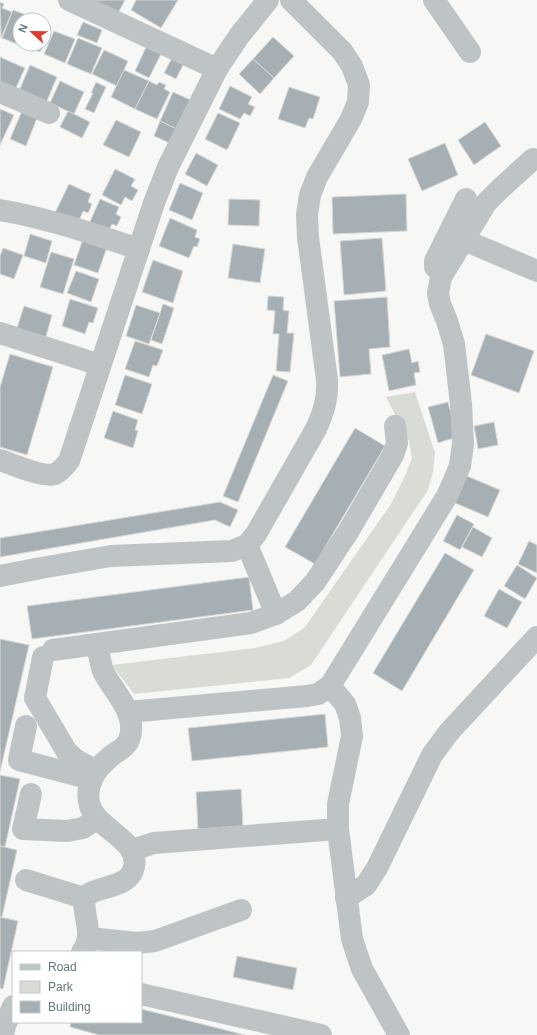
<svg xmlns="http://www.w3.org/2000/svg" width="537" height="1035" font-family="Helvetica,sans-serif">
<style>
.green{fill:#d8dcd4}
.building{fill:#a6b0b4;stroke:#d9d9d7}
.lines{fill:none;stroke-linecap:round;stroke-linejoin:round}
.minor{stroke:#bec4c6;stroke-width:22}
</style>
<rect width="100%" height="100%" fill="#f7f7f5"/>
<polygon class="green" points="415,392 435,453 433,472 428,490 311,665 289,678 134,694 112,665 255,648 284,641 305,627 391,504 405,476 412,458 409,441 386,397"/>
<g class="building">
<polygon points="89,0 125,0 117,15"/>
<polygon points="136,0 178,0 161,28 131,10"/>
<polygon points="0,2 4,4 2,8 12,12 1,38"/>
<polygon points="13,10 29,16 27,20 20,20 20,37 17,44 2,38"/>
<polygon points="83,22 102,30 97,43 77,35"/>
<polygon points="44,24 51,26 44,43"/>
<polygon points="54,31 75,39 65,63 44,54"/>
<polygon points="273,37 294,56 274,78 253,59"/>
<polygon points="78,38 102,48 91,74 67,64"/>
<polygon points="21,44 44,44 40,52"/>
<polygon points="147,45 162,52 149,78 135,71"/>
<polygon points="104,50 128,61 117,86 92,74"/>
<polygon points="0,57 25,68 15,90 0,83"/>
<polygon points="172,58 184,63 176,79 164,73"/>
<polygon points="253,59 274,78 260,94 239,74"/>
<polygon points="30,65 57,77 46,103 19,91"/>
<polygon points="124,70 149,81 135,109 111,97"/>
<polygon points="60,81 84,92 74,114 50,103"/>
<polygon points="149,81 157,85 159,82 166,85 164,89 170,92 157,119 135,109"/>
<polygon points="96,82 106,87 94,113 85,109 93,93 91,93"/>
<polygon points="230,86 252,97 248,104 255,107 250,116 244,113 240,119 219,109"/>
<polygon points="289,87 320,97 313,119 309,118 305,128 278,119"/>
<polygon points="173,92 193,101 181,131 160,121"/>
<polygon points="0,109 14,115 0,145"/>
<polygon points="22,111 37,118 26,146 10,139"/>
<polygon points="68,111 90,122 82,138 60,127"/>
<polygon points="218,113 240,123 227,150 205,139"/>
<polygon points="116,120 141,132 129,157 103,145"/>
<polygon points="160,121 181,131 174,145 154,136"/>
<polygon points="485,122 501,146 474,165 458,140"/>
<polygon points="445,143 458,175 422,191 408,159"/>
<polygon points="196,153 218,165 207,186 185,174"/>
<polygon points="115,169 135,179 131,186 138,190 132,201 125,197 121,205 102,195"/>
<polygon points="180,183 203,193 192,220 169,210"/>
<polygon points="69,184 91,194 88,202 92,204 88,213 83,211 78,223 55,213"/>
<polygon points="406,194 407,231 333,234 332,197"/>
<polygon points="100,199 119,207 116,214 121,217 117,226 112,224 108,232 89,224"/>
<polygon points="229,199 260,200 259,226 228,225"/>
<polygon points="170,218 197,230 195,237 200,239 197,247 194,246 189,258 159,246"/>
<polygon points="30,234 52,241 46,263 24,256"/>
<polygon points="382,238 386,291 344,295 340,241"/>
<polygon points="83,239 107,247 98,273 74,265"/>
<polygon points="233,244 265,249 260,283 228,278"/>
<polygon points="3,248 23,255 14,279 0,274 0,256"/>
<polygon points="51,252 74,259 63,294 40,287"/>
<polygon points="153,260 183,271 173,303 142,292"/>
<polygon points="76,271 99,279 91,302 67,293"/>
<polygon points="268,296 284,297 283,310 289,311 287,333 294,333 290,372 276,371 279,334 273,334 275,311 267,310"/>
<polygon points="387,297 390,347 369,349 371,374 340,377 334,301"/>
<polygon points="70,299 98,308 93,323 89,322 85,334 62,326"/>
<polygon points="163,304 174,308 162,344 151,340"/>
<polygon points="136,305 160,313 149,344 126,336"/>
<polygon points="24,306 52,315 45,340 16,331"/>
<polygon points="486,334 534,351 519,393 471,375"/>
<polygon points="135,341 163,350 157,366 153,365 149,377 125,369"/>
<polygon points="409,349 412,363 418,361 420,372 414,373 416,385 389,391 382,355"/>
<polygon points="10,354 53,367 27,455 0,447 0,387"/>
<polygon points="125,375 152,384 142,414 115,405"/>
<polygon points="273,375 288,381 238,502 223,496"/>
<polygon points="448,402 457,437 438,443 428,407"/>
<polygon points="113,411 138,420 135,430 138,431 133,448 104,438"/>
<polygon points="494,422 498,445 478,449 474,426"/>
<polygon points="355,428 385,446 315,564 285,547"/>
<polygon points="467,476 500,490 488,517 455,503"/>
<polygon points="220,502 238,510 230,527 215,520 0,557 0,538"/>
<polygon points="457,515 474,524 460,550 443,541"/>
<polygon points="473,527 492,538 482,557 462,547"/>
<polygon points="529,541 537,545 537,573 518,564"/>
<polygon points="445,553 474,570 402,691 373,673"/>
<polygon points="517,565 537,578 525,599 504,586"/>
<polygon points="249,577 253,610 32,639 27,606"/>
<polygon points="499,589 522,602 507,628 484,616"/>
<polygon points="0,639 29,645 0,772"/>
<polygon points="325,714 328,747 192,761 188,728"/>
<polygon points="0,775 20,779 5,847 0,846"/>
<polygon points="241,789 243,826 198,829 196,792"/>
<polygon points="0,846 17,850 2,917 0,917"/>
<polygon points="0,917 18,921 3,989 0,988"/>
<polygon points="237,956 297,968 293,990 233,977"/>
<polygon points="141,1009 186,1020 245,1035 99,1035 70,1027 71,1022 141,1022"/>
</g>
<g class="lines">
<g class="minor">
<polyline points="69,0 217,69"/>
<polyline points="434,0 470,52"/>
<polyline points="0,92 49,113"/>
<path d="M0 210C48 218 93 234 139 249"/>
<polyline points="464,240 537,271"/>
<polyline points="435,267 435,261 466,199"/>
<polyline points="0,333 100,365"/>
<path d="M0 460C12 464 43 478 55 474 61 471 65 466 69 461L154 203 168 167 217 69 239 36 268 0"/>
<path d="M0 576 41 568 111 556 232 551 247 545 256 534 316 429C324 411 328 399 327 380L308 237 307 215 310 195 317 177 351 119 358 102 359 85 352 66 342 51 291 0"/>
<polyline points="276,614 297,601 315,582 348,532 393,455 397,443 395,426"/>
<polyline points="53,650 97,644"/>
<polyline points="43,657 35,698 67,752 76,760 96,771"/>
<polyline points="128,712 307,696 318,694 330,686"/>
<polyline points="26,726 19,760 92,779"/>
<polyline points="31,794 23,829 67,831 83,828 96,819"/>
<polyline points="132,850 154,843 338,829"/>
<polyline points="26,880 84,898"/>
<polyline points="346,898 366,885 377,868 432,755 449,732 537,637"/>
<polyline points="89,938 137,943 155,941 241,910"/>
<path d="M82 952C95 935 83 917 84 898 97 884 129 890 134 867 140 840 98 830 90 806 84 787 95 769 109 758 115 752 126 748 129 740 139 714 113 692 103 671 100 662 99 653 97 644L251 623 276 614 247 545"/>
<polyline points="141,994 321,1035"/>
<polyline points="3,1035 5,1026 13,1006"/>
<polyline points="399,1035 362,969 352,939 338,829 338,804 352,736 350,718 345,704 330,686 447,496 460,466 463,444 461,404 454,344 447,321 440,304 438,293 441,277 486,203 500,189 533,159"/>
</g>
</g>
<rect x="12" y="951" width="130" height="72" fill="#ffffff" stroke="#c1c9cb"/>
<rect x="20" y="964" width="20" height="6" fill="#bec4c6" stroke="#c1c9cb"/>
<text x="48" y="971" font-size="12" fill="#64777e">Road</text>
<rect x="20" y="981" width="20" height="12" fill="#d8dcd4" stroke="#c1c9cb"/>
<text x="48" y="991" font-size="12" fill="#64777e">Park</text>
<rect x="20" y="1001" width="20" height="12" fill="#a6b0b4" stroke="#c1c9cb"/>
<text x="48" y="1011" font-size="12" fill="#64777e">Building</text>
<g transform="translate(32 32) rotate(292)"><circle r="19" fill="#ffffff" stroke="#c1c9cb"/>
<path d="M0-3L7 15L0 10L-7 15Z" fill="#d93e33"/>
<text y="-6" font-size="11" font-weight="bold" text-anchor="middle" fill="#64777e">N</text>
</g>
</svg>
